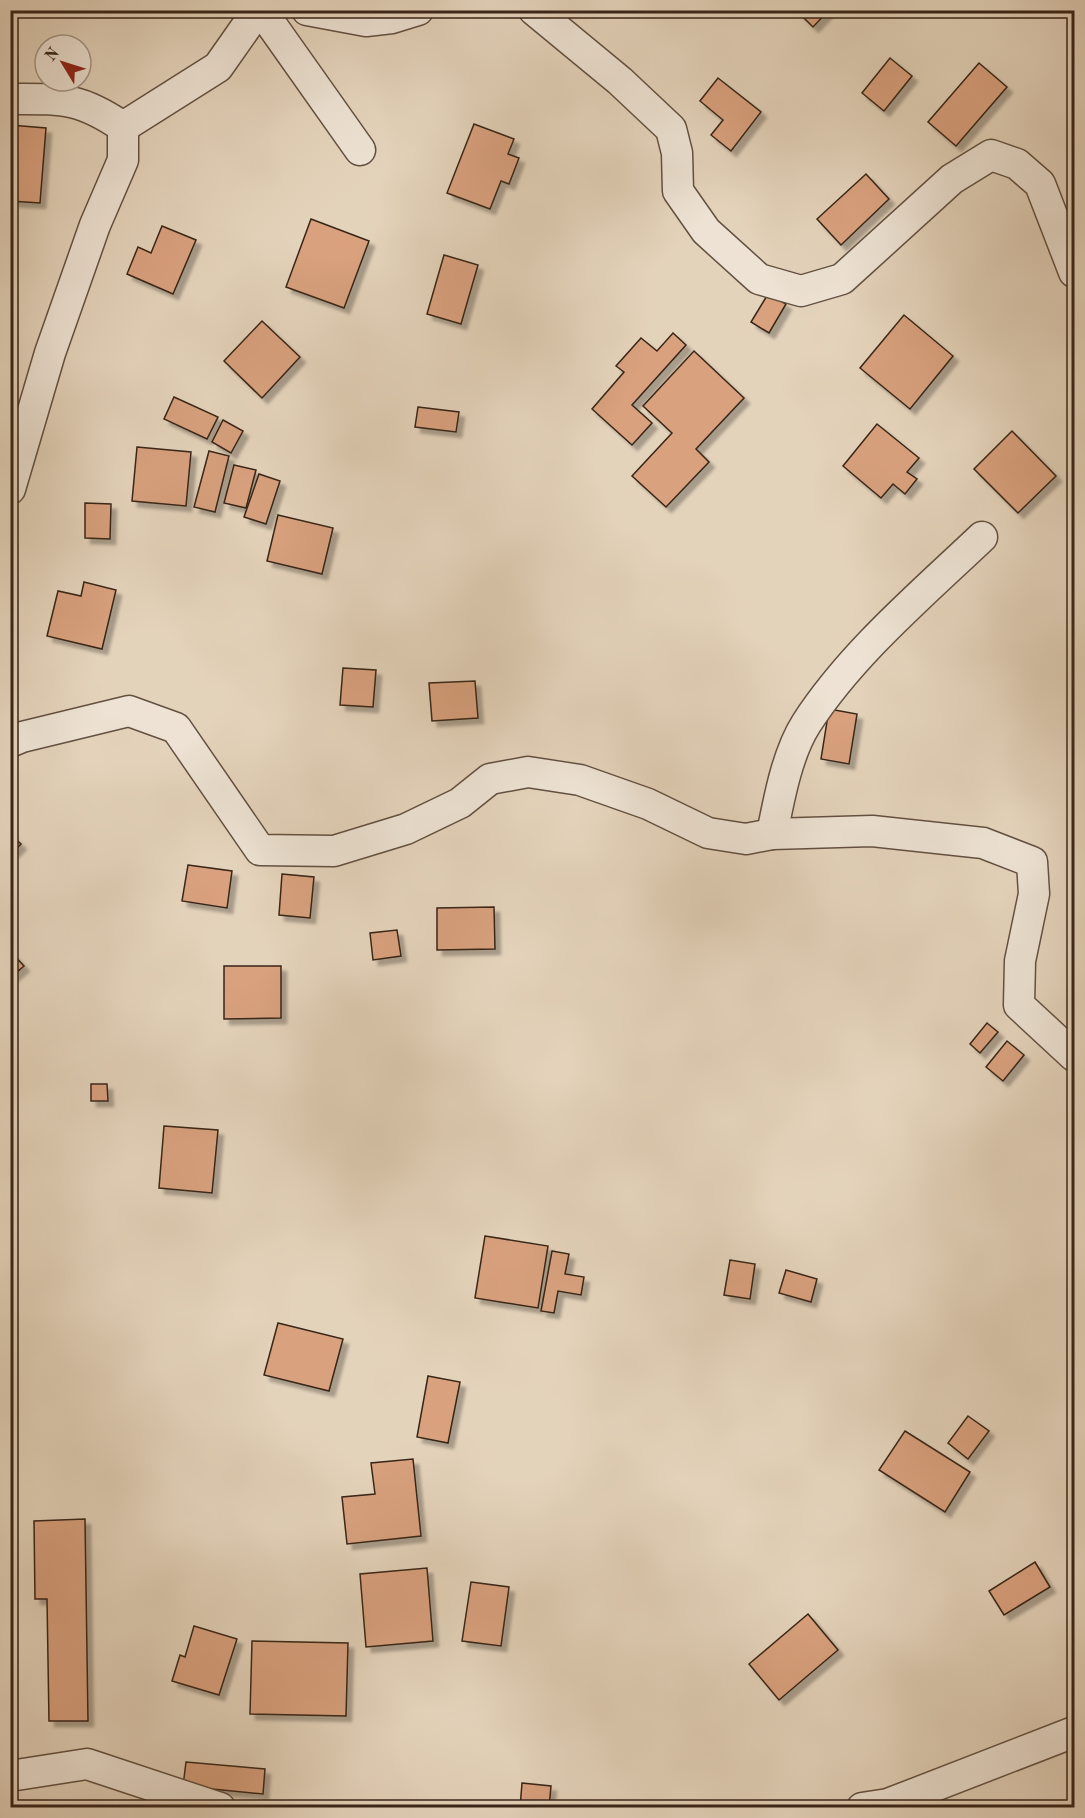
<svg xmlns="http://www.w3.org/2000/svg" width="1085" height="1818" font-family="'Old Standard TT',serif">
<style>
.building{fill:#d9a17e;stroke:#382518;stroke-width:1.5;filter:url(#shadow)}
.lines{fill:none;stroke-linecap:round;stroke-linejoin:round}
.minor-casing{stroke:#635041;stroke-width:33}
.minor{stroke:#ede2d3;stroke-width:30}
</style>
<defs>
<filter id="shadow"><feDropShadow dx="5.5" dy="5.5" stdDeviation="1.5" flood-color="#0004"/></filter>
</defs>
<rect width="100%" height="100%" fill="#e4d3bb"/>
<filter id="stains"><feTurbulence type="fractalNoise" baseFrequency=".00333" numOctaves="4"/><feColorMatrix values="0 0 0 0 .2 0 0 0 0 .09 0 0 0 0 .02 0 0 0 .5 -.17"/></filter>
<radialGradient id="worn" r=".72"><stop offset=".6" stop-color="#630" stop-opacity="0"/><stop offset="1" stop-color="#630" stop-opacity=".3"/></radialGradient>
<g class="building">
<polygon points="796,10 829,10 813,27"/>
<polygon points="890,58 912,76 884,111 862,93"/>
<polygon points="979,63 1007,87 956,146 928,122"/>
<polygon points="718,78 761,112 731,151 711,135 723,120 700,101"/>
<polygon points="474,124 514,139 508,154 519,158 509,184 501,181 490,209 447,193"/>
<polygon points="10,125 46,128 40,203 10,201"/>
<polygon points="1074,156 1074,170 1069,159"/>
<polygon points="866,174 889,199 841,245 817,219"/>
<polygon points="311,219 369,241 344,308 286,287"/>
<polygon points="162,226 196,240 173,294 127,274 138,247 151,253"/>
<polygon points="444,255 478,265 461,324 427,314"/>
<polygon points="768,294 786,304 769,333 751,322"/>
<polygon points="904,315 953,356 910,409 860,368"/>
<polygon points="262,321 300,357 262,398 224,361"/>
<polygon points="673,333 686,345 632,405 652,423 632,445 592,409 624,372 616,366 641,338 657,351"/>
<polygon points="694,351 744,398 696,449 709,462 666,507 632,476 672,433 643,406"/>
<polygon points="174,397 218,417 207,439 164,419"/>
<polygon points="418,407 459,412 456,432 415,427"/>
<polygon points="223,420 243,431 231,453 212,442"/>
<polygon points="877,424 919,458 907,472 917,479 905,494 893,484 881,498 843,466"/>
<polygon points="1012,431 1056,476 1018,513 974,469"/>
<polygon points="137,447 191,452 186,506 132,501"/>
<polygon points="209,451 229,456 215,512 194,507"/>
<polygon points="234,465 256,470 246,508 224,503"/>
<polygon points="259,474 280,481 266,524 244,517"/>
<polygon points="85,503 111,504 110,539 85,538"/>
<polygon points="278,515 333,528 322,574 267,561"/>
<polygon points="84,582 116,590 102,649 47,636 58,591 81,596"/>
<polygon points="343,668 376,670 373,707 340,705"/>
<polygon points="475,681 478,718 432,721 429,683"/>
<polygon points="829,709 857,714 849,764 821,759"/>
<polygon points="10,834 21,844 10,855"/>
<polygon points="188,865 232,871 227,908 182,901"/>
<polygon points="282,874 314,877 310,918 279,915"/>
<polygon points="494,907 495,949 437,950 437,908"/>
<polygon points="397,930 401,956 373,960 370,933"/>
<polygon points="10,951 24,966 10,978"/>
<polygon points="224,966 281,966 281,1018 224,1019"/>
<polygon points="987,1023 998,1032 980,1053 970,1044"/>
<polygon points="1007,1041 1024,1055 1003,1081 986,1067"/>
<polygon points="91,1084 107,1084 108,1101 91,1101"/>
<polygon points="164,1126 218,1130 212,1193 159,1188"/>
<polygon points="485,1236 548,1246 538,1308 475,1298"/>
<polygon points="552,1251 569,1254 565,1274 584,1277 581,1295 558,1291 554,1313 541,1311"/>
<polygon points="730,1260 755,1264 750,1299 724,1295"/>
<polygon points="786,1270 817,1279 811,1302 779,1293"/>
<polygon points="278,1323 343,1339 329,1391 264,1375"/>
<polygon points="428,1376 460,1382 448,1443 417,1437"/>
<polygon points="968,1416 989,1431 968,1459 948,1443"/>
<polygon points="905,1431 970,1472 945,1512 879,1470"/>
<polygon points="413,1459 421,1536 347,1544 342,1497 375,1494 371,1463"/>
<polygon points="85,1519 88,1721 49,1721 47,1599 35,1599 34,1521"/>
<polygon points="1035,1562 1050,1587 1004,1615 989,1591"/>
<polygon points="427,1568 433,1641 366,1647 360,1574"/>
<polygon points="471,1582 509,1587 501,1646 462,1641"/>
<polygon points="808,1614 838,1650 779,1700 749,1664"/>
<polygon points="194,1626 237,1639 219,1695 172,1681 180,1655 185,1657"/>
<polygon points="252,1641 348,1643 346,1716 250,1714"/>
<polygon points="186,1762 265,1769 263,1794 183,1786"/>
<polygon points="522,1783 551,1786 549,1808 520,1808"/>
</g>
<g class="lines">
<defs>
<g id="minor">
<polyline points="261,10 360,150"/>
<polyline points="307,10 366,21 392,18 418,10"/>
<polyline points="534,10 620,81 671,129 677,153 678,191 706,231 759,279 801,291 842,279 952,179 991,155 1017,164 1040,184 1074,272"/>
<path d="M10 99C62 99 79 97 123 127V160L95 225 50 353 10 489"/>
<polyline points="123,127 218,67 258,10"/>
<polyline points="10,742 22,737 129,711 176,728 260,850 334,851 406,829 460,803 490,779 528,772 580,780 648,804 708,833 746,839 772,834 872,831 983,843 1032,862 1034,894 1020,961 1019,1005 1074,1056"/>
<path d="M772 834C779 799 787 754 806 724 851 654 922 594 982 537"/>
<polyline points="10,1776 87,1764 220,1808"/>
<polyline points="862,1808 888,1804 1074,1732"/>
</g>
</defs>
<use href="#minor" class="minor-casing"/>
<use href="#minor" class="minor"/>
</g>
<rect width="1085" height="1818" fill="none" stroke="#e4d3bb" stroke-width="36"/>
<rect x="12" y="12" width="1061" height="1794" fill="none" stroke="#382518" stroke-width="3"/>
<rect x="18" y="18" width="1049" height="1782" fill="none" stroke="#382518" stroke-width="1.5"/>
<g transform="translate(63 63) rotate(308)"><circle r="28" fill="#ede2d3" stroke="#a59688" stroke-width="1.5"/>
<path d="M0-4.5L10 22L0 15L-10 22Z" fill="#8f2418"/>
<text y="-9" font-size="16" font-weight="bold" text-anchor="middle" fill="#382518">N</text>
</g>
<rect width="100%" height="100%" filter="url(#stains)"/>
<rect width="100%" height="100%" fill="url(#worn)"/>
</svg>
